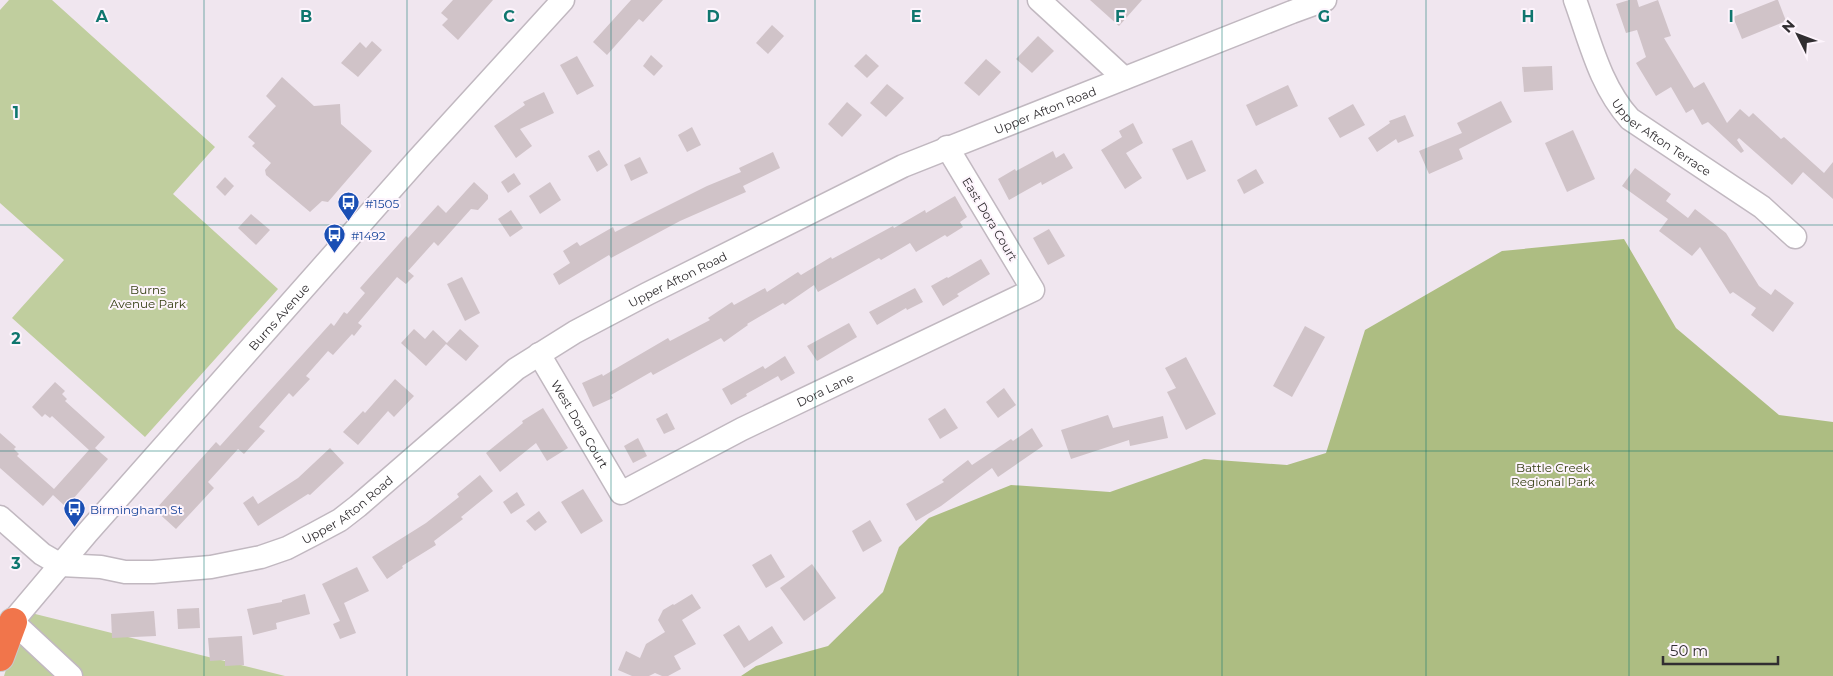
<svg xmlns="http://www.w3.org/2000/svg" width="1833" height="676" font-family="Montserrat,sans-serif">
<style>
.green{fill:#c0ce9e}
.forest{fill:#adbd82}
.building{fill:#d0c3c8}
.lines{fill:none;stroke-linecap:round;stroke-linejoin:round}
.minor-casing{stroke:#c1b8c0;stroke-width:25}
.highway-casing{stroke:#c9c9c9;stroke-width:30}
.minor{stroke:#fff;stroke-width:22}
.highway{stroke:#f1754b;stroke-width:28}
.grid{fill:none;stroke:#0f766e;stroke-width:1;stroke-opacity:0.55}
.labels{text-anchor:middle;dominant-baseline:central;stroke-width:4;stroke-linejoin:round;paint-order:stroke}
.street-label{font-size:12px;fill:#312e31;stroke:#fdf4fc}
.transit-label{font-size:12px;fill:#164399;stroke:#fdf4fc;text-anchor:start}
.park-label{font-size:12px;fill:#343e12;stroke:#fdf4fc}
.grid-label{font-size:16px;text-anchor:middle;font-weight:bold;fill:#0f766e;stroke:#fdf4fc;stroke-width:4;stroke-linejoin:round;paint-order:stroke}
</style>
<rect width="100%" height="100%" fill="#f0e6ef"/>
<g class="green">
<polygon points="9,0 52,0 215,147 173,194 278,289 145,437 12,318 64,260 0,203 0,10"/>
<polygon points="11,608 285,676 4,676 10,657"/>
</g>
<polygon class="forest" points="1624,239 1676,328 1779,415 1833,422 1833,676 741,676 756,666 828,646 883,592 899,547 929,518 1011,485 1110,492 1204,459 1287,465 1326,453 1365,330 1502,251"/>
<g class="building">
<polygon points="453,0 493,0 458,40 442,25 448,19 441,13"/>
<polygon points="631,0 663,0 643,22 639,19 607,55 593,42"/>
<polygon points="1090,0 1142,0 1119,26"/>
<polygon points="1629,0 1637,0 1639,7 1658,0 1671,36 1664,38 1694,88 1704,82 1727,123 1740,109 1749,117 1753,113 1781,139 1784,137 1824,173 1833,162 1833,199 1803,172 1792,185 1739,138 1737,140 1744,151 1741,153 1708,122 1702,125 1693,109 1686,113 1671,87 1656,96 1636,63 1646,57 1637,30 1626,33 1616,4"/>
<polygon points="1776,0 1778,0 1786,21 1742,39 1733,17"/>
<polygon points="772,25 784,36 768,54 756,43"/>
<polygon points="1038,36 1054,51 1032,73 1016,59"/>
<polygon points="372,41 382,50 358,77 341,63 360,42 366,48"/>
<polygon points="866,54 879,66 867,78 854,66"/>
<polygon points="651,55 663,66 654,76 643,66"/>
<polygon points="577,56 594,86 577,95 560,65"/>
<polygon points="986,59 1001,72 979,96 964,83"/>
<polygon points="1552,66 1553,90 1524,92 1522,67"/>
<polygon points="282,77 314,106 340,104 341,124 372,151 328,202 322,201 310,212 266,175 265,170 271,163 252,146 255,143 248,137 276,106 266,96"/>
<polygon points="887,84 904,98 886,117 870,103"/>
<polygon points="1288,85 1298,106 1256,126 1246,105"/>
<polygon points="544,92 554,113 520,129 532,146 516,158 494,126 525,105 523,102"/>
<polygon points="1501,101 1512,122 1459,149 1463,159 1429,174 1419,151 1462,133 1457,123"/>
<polygon points="847,102 862,115 842,137 828,124"/>
<polygon points="1353,104 1365,125 1340,138 1328,118"/>
<polygon points="1405,115 1414,136 1398,143 1396,139 1377,152 1368,138 1390,123 1389,121"/>
<polygon points="1133,123 1143,143 1126,153 1142,178 1125,189 1101,150 1122,137 1119,131"/>
<polygon points="692,127 701,145 687,152 678,135"/>
<polygon points="1573,130 1595,179 1567,192 1545,143"/>
<polygon points="1192,140 1206,171 1187,180 1172,149"/>
<polygon points="599,150 608,165 597,172 588,156"/>
<polygon points="1053,151 1056,158 1064,153 1073,168 1042,185 1041,182 1009,200 998,179 1015,169 1016,171"/>
<polygon points="773,152 780,168 743,186 746,192 680,221 611,258 609,255 559,285 553,274 570,263 563,251 577,242 580,246 613,227 615,232 707,186 741,172 739,168"/>
<polygon points="640,157 648,173 631,181 624,165"/>
<polygon points="1635,168 1671,194 1666,201 1688,218 1695,209 1726,233 1759,286 1771,295 1775,289 1794,303 1773,332 1751,315 1756,308 1733,292 1730,294 1700,247 1692,256 1659,231 1668,219 1622,186"/>
<polygon points="1256,169 1264,183 1244,194 1237,180"/>
<polygon points="514,173 521,184 508,193 501,182"/>
<polygon points="225,177 234,186 225,196 216,187"/>
<polygon points="474,182 488,195 488,199 478,210 471,209 438,246 434,242 408,271 414,276 406,284 397,277 358,323 362,326 354,336 352,334 333,355 328,351 306,376 310,379 293,397 289,393 259,427 265,431 244,454 238,449 208,482 214,488 176,529 155,510 216,442 220,446 331,323 334,326 344,312 347,314 365,293 360,288 406,236 408,238 438,205 446,213"/>
<polygon points="550,182 561,200 540,214 529,196"/>
<polygon points="955,196 967,217 960,222 963,227 947,237 945,235 916,252 910,243 881,260 879,258 818,292 814,285 785,305 783,303 747,324 748,325 724,342 721,338 653,375 651,372 611,395 613,398 593,407 582,383 602,374 603,376 668,338 670,341 710,320 708,318 732,302 734,305 765,288 767,292 798,272 801,275 831,257 832,259 893,226 894,228 925,210 926,213"/>
<polygon points="511,210 523,228 510,237 498,219"/>
<polygon points="251,214 270,230 256,245 238,228"/>
<polygon points="1049,229 1065,256 1048,265 1033,238"/>
<polygon points="981,259 990,274 957,294 959,296 943,306 931,286 947,277 948,278"/>
<polygon points="462,277 480,313 465,321 447,284"/>
<polygon points="915,288 923,302 907,310 906,308 877,325 869,312"/>
<polygon points="849,323 857,337 817,361 807,346"/>
<polygon points="1305,326 1325,337 1292,397 1273,386"/>
<polygon points="414,329 425,339 433,330 447,343 460,329 479,346 466,361 446,344 426,366 401,343"/>
<polygon points="785,356 795,373 781,381 778,376 746,394 747,396 731,405 722,389 763,366 765,369"/>
<polygon points="1186,357 1216,414 1186,430 1167,392 1176,388 1165,368"/>
<polygon points="395,379 414,396 394,417 388,411 358,445 343,432 363,411 365,413"/>
<polygon points="55,382 65,391 62,394 67,399 65,401 105,437 95,448 108,459 66,507 53,495 43,506 0,468 0,433 16,447 14,449 19,454 17,456 54,489 89,450 52,416 50,418 45,414 42,417 32,407"/>
<polygon points="1004,388 1016,405 998,418 986,402"/>
<polygon points="543,408 568,448 547,461 536,443 500,472 486,453 523,423 522,421"/>
<polygon points="945,408 958,428 940,439 928,419"/>
<polygon points="667,413 675,429 664,434 656,419"/>
<polygon points="1108,415 1113,428 1163,416 1168,438 1130,446 1129,440 1071,459 1061,430"/>
<polygon points="1032,428 1043,446 998,477 992,468 941,506 916,521 906,504 944,482 942,480 968,460 972,465 1011,439 1013,441"/>
<polygon points="638,438 647,456 633,463 624,446"/>
<polygon points="330,448 344,463 310,495 308,494 258,526 243,503 253,496 258,504 298,478"/>
<polygon points="480,475 493,491 461,517 463,519 434,541 436,545 402,566 403,568 387,579 372,557 426,523 459,497 457,494"/>
<polygon points="583,489 603,521 581,534 561,502"/>
<polygon points="517,492 525,505 511,514 503,502"/>
<polygon points="539,511 547,522 535,531 526,521"/>
<polygon points="870,520 882,541 863,552 852,531"/>
<polygon points="771,554 785,577 766,588 752,565"/>
<polygon points="812,564 836,598 804,621 780,588"/>
<polygon points="357,567 369,591 344,603 356,633 340,639 333,624 340,621 322,584"/>
<polygon points="305,594 310,614 276,623 277,629 253,635 247,609 282,602 282,600"/>
<polygon points="692,594 701,608 682,620 696,644 674,656 681,669 668,676 662,676 655,673 649,676 632,676 618,670 626,651 640,658 646,644 665,632 658,620 663,610 673,604 674,605"/>
<polygon points="199,608 200,628 178,629 177,609"/>
<polygon points="154,611 156,636 112,638 111,614"/>
<polygon points="739,625 749,641 772,626 783,643 744,668 723,635"/>
<polygon points="242,636 244,665 225,666 225,660 210,661 208,638"/>
</g>
<g class="lines">
<defs>
<g id="minor">
<polyline points="1039,0 1124,78"/>
<path id="s1" d="M1575 0C1590 41 1600 86 1630 119L1762 207 1795 237"/>
<path id="s2" d="M539 354 621 493 742 429 1033 290 947 147"/>
<path id="s3" d="M0 517 42 554 61 565 101 567 125 572H153L211 567 261 557 287 548 314 534 340 520 358 506 516 369 575 332 647 294 903 166 1292 12 1325 0"/>
<polyline points="13,622 71,676"/>
<path id="s4" d="M2 634 88 532 418 159 563 0"/>
</g>
<polyline id="highway" points="0,657 13,622"/>
</defs>
<use href="#minor" class="minor-casing"/>
<use href="#highway" class="highway-casing"/>
<use href="#minor" class="minor"/>
<use href="#highway" class="highway"/>
</g>
<path class="grid" d="M204 0V676M407 0V676M611 0V676M815 0V676M1018 0V676M1222 0V676M1426 0V676M1629 0V676M0 225H1833M0 451H1833"/>
<defs>
<symbol id="bus-pin" viewBox="-11 -11 22 30"><path d="M0 17L-7.5 6A9.5 9.5 0 1 1 7.5 6Z" fill="#1a4fb4" stroke="#fdf4fc"/><path d="M-5-6H5V4H4V6H2V4H-2V6H-4V4H-5ZM-3.5-4V0h7V-4ZM-3.5 1.2v1.5H-2V1.2ZM2 1.2v1.5H3.5V1.2Z" fill="#fff"/></symbol>
</defs>
<g fill-rule="evenodd">
<use href="#bus-pin" x="336" y="190" width="25" height="34"/>
<use href="#bus-pin" x="322" y="222" width="25" height="34"/>
<use href="#bus-pin" x="62" y="496" width="25" height="34"/>
</g>
<g class="labels">
<g class="street-label">
<text stroke="none"><textPath href="#s3" startOffset="1189">Upper Afton Road</textPath></text>
<text stroke="none"><textPath href="#s1" startOffset="168">Upper Afton Terrace</textPath></text>
<text transform="translate(990 219) rotate(59)">East Dora Court</text>
<text stroke="none"><textPath href="#s3" startOffset="784">Upper Afton Road</textPath></text>
<text stroke="none"><textPath href="#s4" startOffset="421">Burns Avenue</textPath></text>
<text stroke="none"><textPath href="#s2" startOffset="390">Dora Lane</textPath></text>
<text stroke="none"><textPath href="#s2" startOffset="81">West Dora Court</textPath></text>
<text stroke="none"><textPath href="#s3" startOffset="379">Upper Afton Road</textPath></text>
</g>
<g class="transit-label">
<text x="365" y="203">#1505</text>
<text x="351" y="235">#1492</text>
<text x="90" y="509">Birmingham St</text>
</g>
<g class="park-label">
<text x="148" y="289">Burns<tspan x="148" dy="14">Avenue Park</tspan></text>
<text x="1553" y="467">Battle Creek<tspan x="1553" dy="14">Regional Park</tspan></text>
</g>
</g>
<g class="grid-label">
<text x="102" y="22">A</text>
<text x="306" y="22">B</text>
<text x="509" y="22">C</text>
<text x="713" y="22">D</text>
<text x="916" y="22">E</text>
<text x="1120" y="22">F</text>
<text x="1324" y="22">G</text>
<text x="1528" y="22">H</text>
<text x="1731" y="22">I</text>
<text x="16" y="118">1</text>
<text x="16" y="344">2</text>
<text x="16" y="569">3</text>
</g>
<g transform="translate(1798 35) rotate(312)" stroke="#fdf4fc" stroke-width="4" paint-order="stroke">
<path d="M0-4L9 19L0 12L-9 19Z" fill="#312e31"/>
<text y="-8" font-size="14" font-weight="bold" text-anchor="middle" fill="#312e31">N</text>
</g>
<path d="M1663 656v8h115v-8" fill="none" stroke="#312e31" stroke-width="2.5"/>
<text x="1670" y="656" font-size="15" fill="#312e31" stroke="#fdf4fc" stroke-width="4" paint-order="stroke">50 m</text>
</svg>
